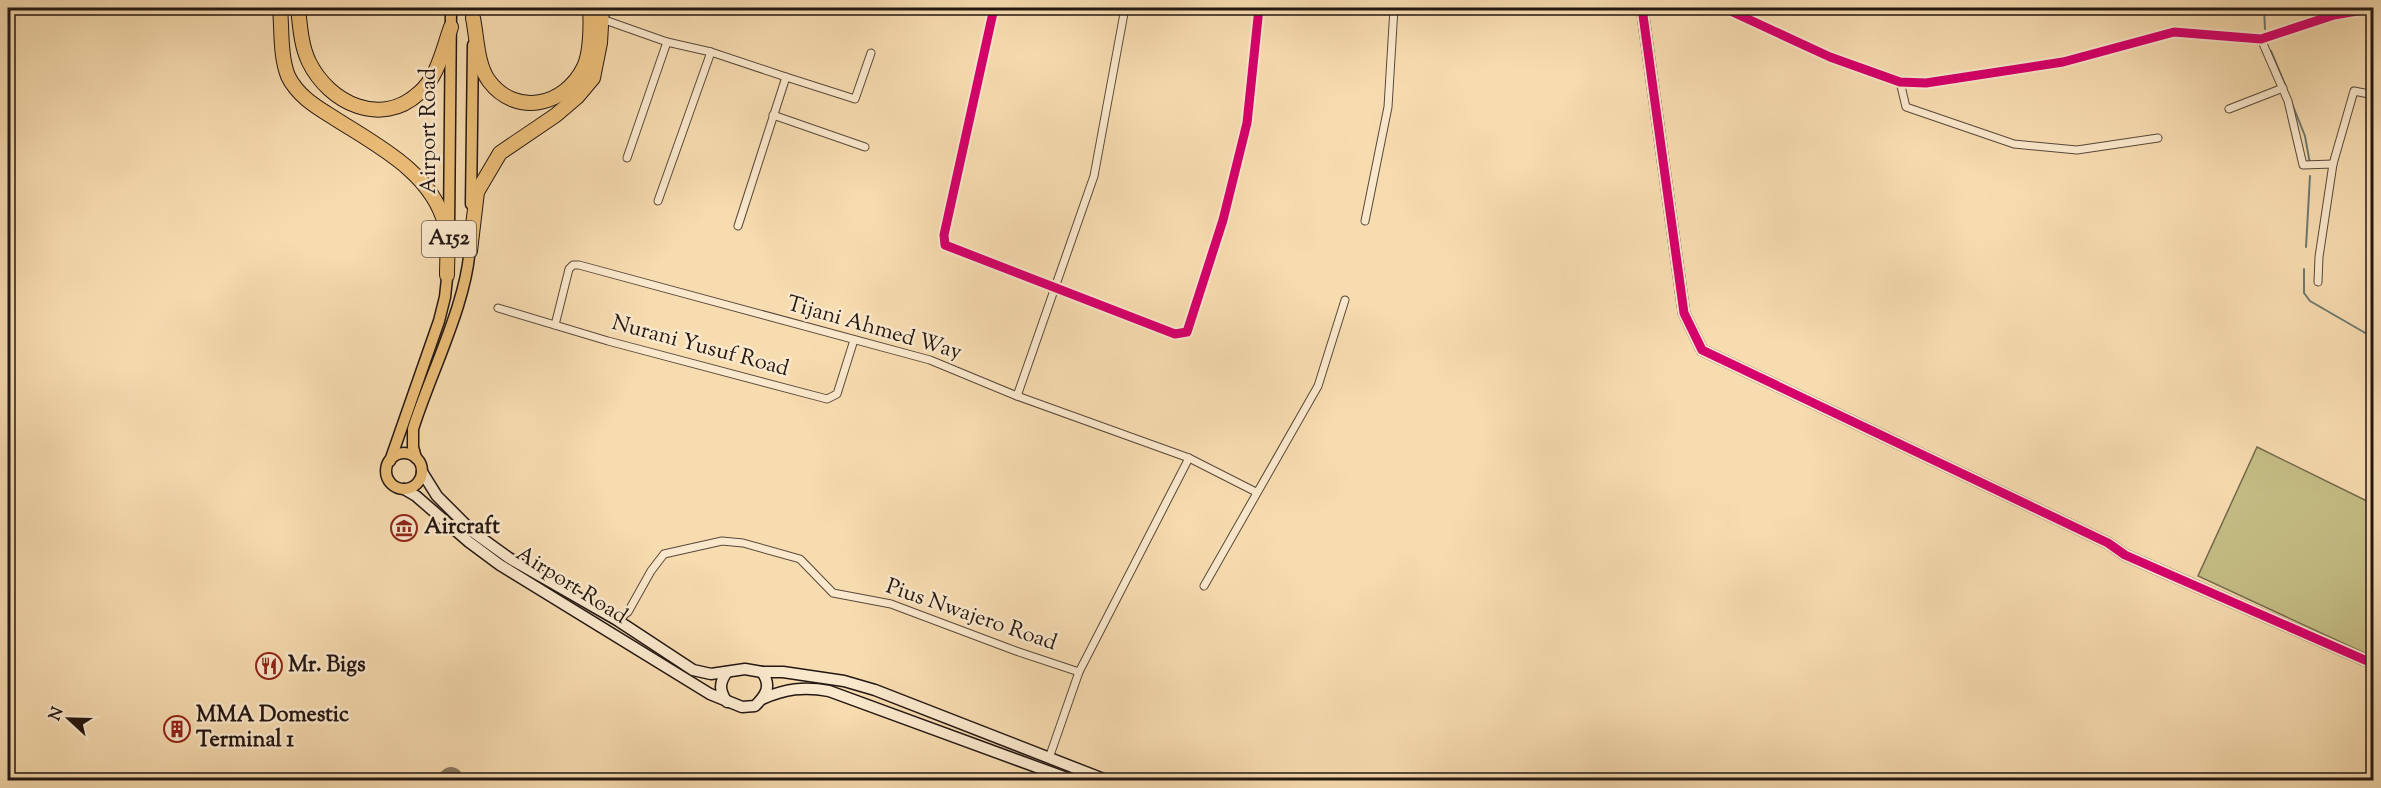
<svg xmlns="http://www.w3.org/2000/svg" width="2381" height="788" font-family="'Sorts Mill Goudy',serif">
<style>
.green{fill:#c5be86;stroke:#746a4c;stroke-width:1.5}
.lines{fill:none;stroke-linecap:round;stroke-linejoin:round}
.stream{stroke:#6d7972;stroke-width:2}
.taxiway{stroke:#8d7a61;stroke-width:24}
.street-casing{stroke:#58483a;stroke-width:9}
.secondary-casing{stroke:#231712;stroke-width:13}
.primary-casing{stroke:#231712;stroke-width:13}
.highway-casing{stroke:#231712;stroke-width:16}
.street{stroke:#fae8cc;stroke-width:7}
.secondary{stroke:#fae8cc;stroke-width:10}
.primary{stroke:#ecbe78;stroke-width:10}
.highway{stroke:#ecbe78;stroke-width:14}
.cycleway-casing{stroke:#fae8cc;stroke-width:13}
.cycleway{stroke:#d6006c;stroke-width:9}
.labels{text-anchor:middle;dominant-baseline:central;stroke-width:5;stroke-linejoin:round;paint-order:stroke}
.shield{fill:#fae8cc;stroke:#64564a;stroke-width:1.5}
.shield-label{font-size:21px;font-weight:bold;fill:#231712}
.street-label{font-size:22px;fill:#231712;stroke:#fae8cc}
.poi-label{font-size:22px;font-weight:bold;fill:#231712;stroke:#fae8cc;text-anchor:start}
</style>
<rect width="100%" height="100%" fill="#f7dcb0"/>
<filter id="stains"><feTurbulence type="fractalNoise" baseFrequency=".00333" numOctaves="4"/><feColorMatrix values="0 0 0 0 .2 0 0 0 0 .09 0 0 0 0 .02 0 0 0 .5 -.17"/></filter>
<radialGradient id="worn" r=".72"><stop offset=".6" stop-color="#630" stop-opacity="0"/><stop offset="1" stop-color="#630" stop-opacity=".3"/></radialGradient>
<polygon class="green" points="2257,447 2373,504 2373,657 2198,576"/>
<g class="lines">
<g class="stream">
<polyline points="2264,8 2265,29"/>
<polyline points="2271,51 2286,87"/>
<polyline points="2291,101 2305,136 2310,164"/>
<polyline points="2306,247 2310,176"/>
<polyline points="2304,269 2304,293 2310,301 2374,338"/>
</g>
<polyline class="taxiway" points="450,780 451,779"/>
<defs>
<g id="street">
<polyline points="994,8 944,235 945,245 1175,334 1187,332 1223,220 1247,123 1259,8"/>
<polyline points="1724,8 1830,57 1900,82 1926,83 2063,62 2174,32 2261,39 2334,15 2374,8"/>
<polyline points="602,19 667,42 711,52 786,77 738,226"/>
<polyline points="2261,39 2288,101 2303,165 2333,164"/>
<polyline points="786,77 855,99 871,53"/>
<polyline points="1900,82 1906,107 2014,144 2077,150 2158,138"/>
<polyline points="2229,109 2283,88"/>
<polyline points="773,115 865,147"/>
<polyline points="627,158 667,42"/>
<polyline points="658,201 711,52"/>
<polyline points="1365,221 1388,107 1394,8"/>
<polyline points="2318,282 2319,257 2333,164 2354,91 2374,95"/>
<polyline points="498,308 608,341 827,399 837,394 854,340"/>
<polyline points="555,325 569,269 573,265 579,265 930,360 1017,396 1189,458 1256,492"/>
<polyline points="1017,396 1094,176 1125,8"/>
<polyline points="1204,586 1318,386 1345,300"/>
<polyline points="617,620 628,612 651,571 664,554 722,541 743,543 800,559 833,593 891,604 1016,651 1079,672"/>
<polyline points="1049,758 1079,672 1189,458"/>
</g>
<g id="secondary">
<polyline points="1642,8 1684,313 1702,350 2108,543 2125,555 2374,664"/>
<polyline points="422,472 437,496 473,532 509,558 617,620 693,670 711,674 745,669 762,672 783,672 844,681 875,690 1106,780"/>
<path d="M404 489 416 496 469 542 500 565 710 694 742 707 755 706C766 695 772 686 762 672"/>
<path d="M762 699C785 689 804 686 829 691L1072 780"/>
<path d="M727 702C719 690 719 683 727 672"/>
</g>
<g id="primary">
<polyline points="471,204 473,45"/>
<polyline points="449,229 451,8"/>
<circle cx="404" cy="471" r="18"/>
<path d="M416 458 413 447V429C430 374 469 299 470 243"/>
<polyline points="390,461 439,321 445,297 448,269"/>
</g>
<g id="highway">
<path d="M280 8C282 29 280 56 288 76 297 95 315 106 331 116 374 144 431 171 445 224 449 240 447 259 447 275"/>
<path d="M298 8C300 25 301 46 309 62 329 103 381 128 419 93 438 77 443 49 451 27"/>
<path d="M473 18C477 38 477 65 489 81 516 117 565 106 584 67 591 53 591 23 590 8"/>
<polyline points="470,251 477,192 500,153 556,115 577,97 593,78 600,43 602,8"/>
</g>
</defs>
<use href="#street" class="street-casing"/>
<use href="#secondary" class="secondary-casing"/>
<use href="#primary" class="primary-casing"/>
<use href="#highway" class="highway-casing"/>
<use href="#street" class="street"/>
<use href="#secondary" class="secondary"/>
<use href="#primary" class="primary"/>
<use href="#highway" class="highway"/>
<defs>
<g id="cycleway">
<polyline points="994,8 944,235 945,245 1175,334 1187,332 1223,220 1247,123 1259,8"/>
<polyline points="1642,8 1684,313 1702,350 2108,543 2125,555 2374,664"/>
<polyline points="1724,8 1830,57 1900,82 1926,83 2063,62 2174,32 2261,39 2334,15 2374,8"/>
</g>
</defs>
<use href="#cycleway" class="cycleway-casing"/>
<use href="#cycleway" class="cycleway"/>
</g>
<defs>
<symbol id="museum-ring" viewBox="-11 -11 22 22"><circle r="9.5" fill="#fae8cc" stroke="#8f2418" stroke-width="1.5"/><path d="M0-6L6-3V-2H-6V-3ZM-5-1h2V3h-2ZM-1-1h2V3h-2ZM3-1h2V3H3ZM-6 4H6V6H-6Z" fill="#8f2418"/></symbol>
<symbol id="restaurant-ring" viewBox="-11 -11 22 22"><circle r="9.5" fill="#fae8cc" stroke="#8f2418" stroke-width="1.5"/><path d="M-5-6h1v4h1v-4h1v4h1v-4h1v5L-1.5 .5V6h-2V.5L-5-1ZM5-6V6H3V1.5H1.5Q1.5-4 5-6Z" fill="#8f2418"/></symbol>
<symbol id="building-ring" viewBox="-11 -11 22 22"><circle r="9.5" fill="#fae8cc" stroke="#8f2418" stroke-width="1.5"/><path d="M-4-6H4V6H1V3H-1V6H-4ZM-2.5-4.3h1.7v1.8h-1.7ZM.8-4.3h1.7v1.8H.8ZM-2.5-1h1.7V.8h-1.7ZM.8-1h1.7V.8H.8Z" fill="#8f2418"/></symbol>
</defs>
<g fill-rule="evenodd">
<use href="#museum-ring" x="389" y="513" width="30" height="30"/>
<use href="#restaurant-ring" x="254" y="651" width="30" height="30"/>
<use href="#building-ring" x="162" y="714" width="30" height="30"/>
</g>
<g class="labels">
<rect class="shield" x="422" y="221" width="54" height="36" rx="4.5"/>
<g class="shield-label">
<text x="449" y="239">A152</text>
</g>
<g class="street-label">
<text transform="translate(430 131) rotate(-90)">Airport Road</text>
<text transform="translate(874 329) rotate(16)">Tijani Ahmed Way</text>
<text transform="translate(700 347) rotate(15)">Nurani Yusuf Road</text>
<text transform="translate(571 586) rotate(32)">Airport Road</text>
<text transform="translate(971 616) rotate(19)">Pius Nwajero Road</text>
</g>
<g class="poi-label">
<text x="424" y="528">Aircraft</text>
<text x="288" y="666">Mr. Bigs</text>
<text x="196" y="716">MMA Domestic<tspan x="196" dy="25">Terminal 1</tspan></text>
</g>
</g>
<rect width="2381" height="788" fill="none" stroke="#f7dcb0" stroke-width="30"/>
<rect x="9" y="9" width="2363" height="770" fill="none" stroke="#231712" stroke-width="3"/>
<rect x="15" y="15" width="2351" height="758" fill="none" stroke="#231712" stroke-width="1.5"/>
<g transform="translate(69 719) rotate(292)" stroke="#fae8cc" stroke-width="4.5" paint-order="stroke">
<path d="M0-4.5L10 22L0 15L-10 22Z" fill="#231712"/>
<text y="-9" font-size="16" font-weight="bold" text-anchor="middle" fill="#231712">N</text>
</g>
<rect width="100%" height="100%" filter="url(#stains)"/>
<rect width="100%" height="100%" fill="url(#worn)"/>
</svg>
